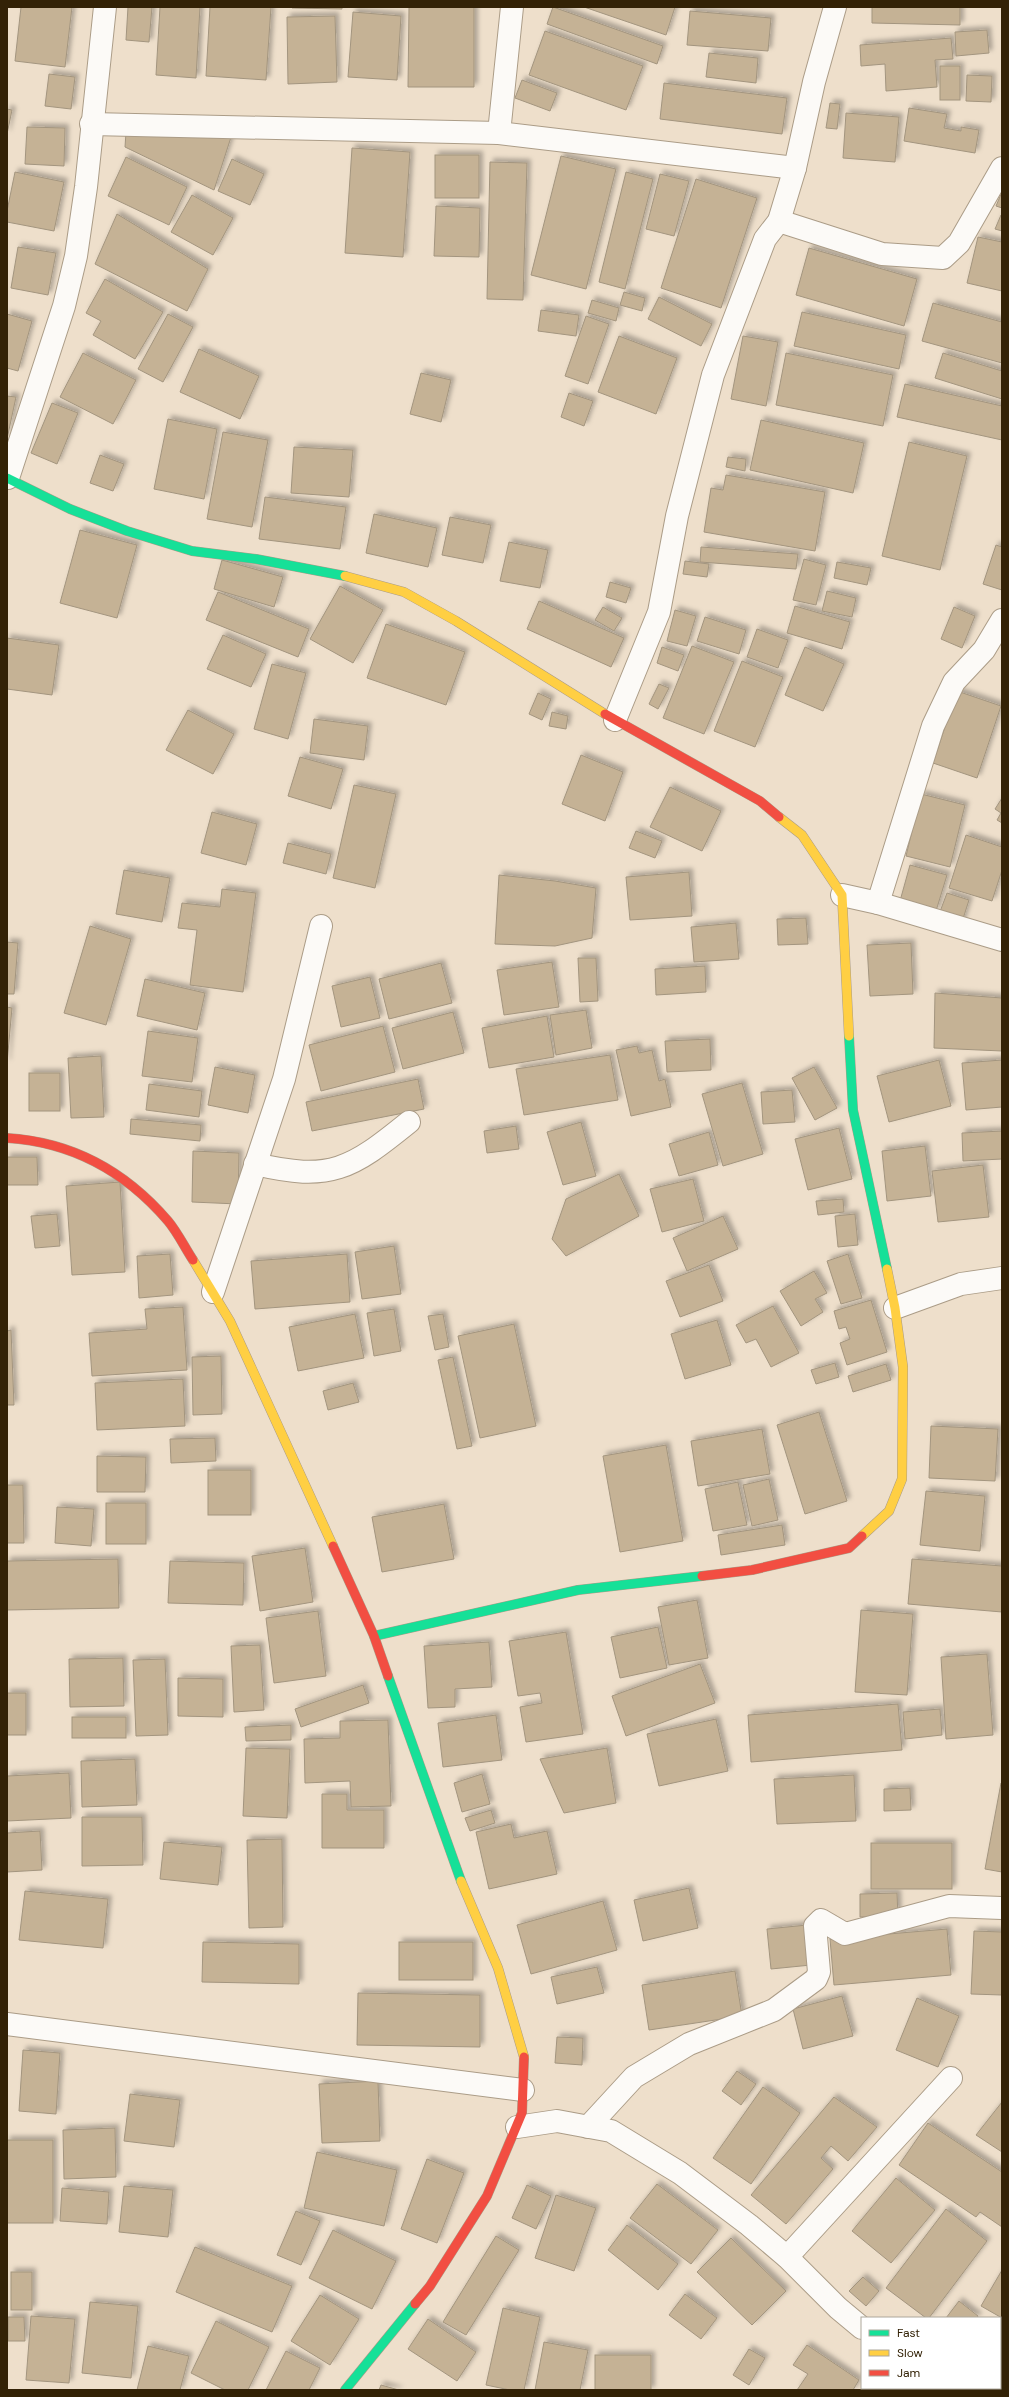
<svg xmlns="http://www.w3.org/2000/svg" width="1009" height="2397" font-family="'DM Sans',sans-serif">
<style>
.building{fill:#c5b295;stroke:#a3957f;filter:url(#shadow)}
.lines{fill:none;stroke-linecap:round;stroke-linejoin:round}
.street-casing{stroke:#ab9c87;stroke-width:24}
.fast-casing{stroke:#ab9c87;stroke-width:10}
.slow-casing{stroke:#ab9c87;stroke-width:10}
.jam-casing{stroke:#ab9c87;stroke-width:10}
.street{stroke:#fcfaf7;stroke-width:22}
.fast{stroke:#16e098;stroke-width:9}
.slow{stroke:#ffcf43;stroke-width:9}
.jam{stroke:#f24e42;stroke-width:9}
</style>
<defs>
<filter id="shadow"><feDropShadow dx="3.5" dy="-3.5" stdDeviation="2" flood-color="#0004"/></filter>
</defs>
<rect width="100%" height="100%" fill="#eedfcb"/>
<g class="building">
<polygon points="21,7 72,7 65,67 15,61"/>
<polygon points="128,7 152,7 149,42 126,40"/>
<polygon points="160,7 200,7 196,78 156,75"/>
<polygon points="210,7 271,7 266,80 206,76"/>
<polygon points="292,7 342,7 342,9 292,8"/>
<polygon points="409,7 474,7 474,87 408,87"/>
<polygon points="553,7 663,46 657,64 547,24"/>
<polygon points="584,7 675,7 666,35"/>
<polygon points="872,7 960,7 960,25 872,23"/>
<polygon points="690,11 771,18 768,51 687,45"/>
<polygon points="353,12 401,16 397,80 348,77"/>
<polygon points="335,16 337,82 288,84 287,17"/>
<polygon points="987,30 989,53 956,56 955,32"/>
<polygon points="545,31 643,66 626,110 529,75"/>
<polygon points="951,38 953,59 935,60 937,87 886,91 885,64 861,66 860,45"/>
<polygon points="709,53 758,58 756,83 706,77"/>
<rect x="940" y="66" width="20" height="34"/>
<polygon points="49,74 75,77 71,109 45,106"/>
<polygon points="967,75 992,76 991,102 966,101"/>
<polygon points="522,80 557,93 550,111 515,98"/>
<polygon points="664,83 787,98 782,134 660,119"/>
<polygon points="830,103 840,104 837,129 826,128"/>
<polygon points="909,108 947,114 944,128 961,131 961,127 979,130 975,153 904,141"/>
<polygon points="7,109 12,110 7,134"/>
<polygon points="846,113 899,117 895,162 843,158"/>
<polygon points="27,127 65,128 64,166 25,164"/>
<polygon points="126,132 232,134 214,190 125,147"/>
<polygon points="352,148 410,152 403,257 345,253"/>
<rect x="435" y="155" width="44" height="43"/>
<polygon points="561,156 616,169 586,289 531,275"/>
<polygon points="126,157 187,187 169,225 108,196"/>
<polygon points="232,159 264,174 250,205 218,191"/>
<polygon points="490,162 527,163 523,300 487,299"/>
<polygon points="15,172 64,182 54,231 7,222 7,211"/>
<polygon points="626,172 653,179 625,289 599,282"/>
<polygon points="660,174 689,181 674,236 646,229"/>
<polygon points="696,179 757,198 721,308 661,288"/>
<polygon points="1002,192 1002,208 996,206"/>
<polygon points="192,195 233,218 213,255 171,232"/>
<polygon points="436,206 480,208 479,257 434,256"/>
<polygon points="117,214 208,269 187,311 95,264"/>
<polygon points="1001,215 1002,215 1002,231 995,229"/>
<polygon points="978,237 1002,242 1002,291 967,283"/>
<polygon points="18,247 56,253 48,295 11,288"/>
<polygon points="809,248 917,279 904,326 796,295"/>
<polygon points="105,279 163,312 135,359 93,335 101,321 86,313"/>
<polygon points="624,292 645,298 642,311 620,305"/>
<polygon points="659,297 712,324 701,346 648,319"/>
<polygon points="592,300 619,308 616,321 588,313"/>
<polygon points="933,303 1002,322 1002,363 922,341"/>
<polygon points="541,310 579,315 576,336 538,331"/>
<polygon points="802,312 906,335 899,369 794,346"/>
<polygon points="7,314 32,321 18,371 7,368"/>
<polygon points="168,314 193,327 163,382 138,369"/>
<polygon points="586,316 609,324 588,384 565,376"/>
<polygon points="619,336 677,358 656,414 598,392"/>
<polygon points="743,336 778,342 766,406 731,399"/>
<polygon points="199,349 259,376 240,419 180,392"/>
<polygon points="83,353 136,380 113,424 60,397"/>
<polygon points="786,353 893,375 883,426 776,405"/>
<polygon points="943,353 1002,371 1002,399 935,378"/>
<polygon points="421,373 451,380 441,422 410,414"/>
<polygon points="905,384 1002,406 1002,440 897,417"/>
<polygon points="569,393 593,401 584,426 561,417"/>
<polygon points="7,396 16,397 7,439"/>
<polygon points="52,403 78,413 57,464 31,453"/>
<polygon points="168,419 217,429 204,499 154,489"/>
<polygon points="761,420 864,443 853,493 750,470"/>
<polygon points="223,432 268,440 252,527 207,519"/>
<polygon points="909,442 967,456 940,570 882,556"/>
<polygon points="294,447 353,450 349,497 291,493"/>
<polygon points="100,455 124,464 113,491 90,483"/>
<polygon points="728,457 746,459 745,471 726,467"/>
<polygon points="726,475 825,492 815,551 704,532 711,488 723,490"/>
<polygon points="265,497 346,507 340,549 259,539"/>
<polygon points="374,514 437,528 428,567 366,553"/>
<polygon points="450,517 491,525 483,563 442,555"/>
<polygon points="80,530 137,545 117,618 60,603"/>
<polygon points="509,542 548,550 540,588 500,581"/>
<polygon points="996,545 1002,547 1002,590 983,584"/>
<polygon points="701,547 798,554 796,569 700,562"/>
<polygon points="804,559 826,565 816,605 793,600"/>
<polygon points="222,560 283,577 274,607 214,589"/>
<polygon points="685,561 709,564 707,577 683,574"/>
<polygon points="837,562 871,568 867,585 834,578"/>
<polygon points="610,582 631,588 626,603 606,597"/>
<polygon points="340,586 383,610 353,663 310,639"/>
<polygon points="827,591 856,598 852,617 822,611"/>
<polygon points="218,592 309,629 298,657 206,620"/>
<polygon points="539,601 624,638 611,667 527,629"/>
<polygon points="795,606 850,622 842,649 787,633"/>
<polygon points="603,607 622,618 614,631 595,620"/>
<polygon points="954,607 975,616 962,648 941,639"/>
<polygon points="675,610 696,616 687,646 667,641"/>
<polygon points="705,617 746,630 739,654 697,641"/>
<polygon points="386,624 465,652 446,705 367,678"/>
<polygon points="757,629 788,640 778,668 747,657"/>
<polygon points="223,635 266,654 251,687 207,669"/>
<polygon points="7,638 59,645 52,695 7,689"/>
<polygon points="692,646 734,662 704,734 663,718"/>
<polygon points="662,647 684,655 678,671 657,663"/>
<polygon points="805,647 844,664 823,711 785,695"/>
<polygon points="742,661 783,677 755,747 714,731"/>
<polygon points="272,664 306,673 288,739 254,729"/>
<polygon points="659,684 669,688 658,709 649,704"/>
<polygon points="957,691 1001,706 977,778 933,763"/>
<polygon points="538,693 551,699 542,720 529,714"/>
<polygon points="188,710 234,734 213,774 166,750"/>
<polygon points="552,712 568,716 566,729 549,726"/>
<polygon points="314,719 368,726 364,760 310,753"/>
<polygon points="581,755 623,772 605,821 562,804"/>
<polygon points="300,757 343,769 331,809 288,796"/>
<polygon points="354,785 396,794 375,888 333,878"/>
<polygon points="670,787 721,811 702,851 650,827"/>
<polygon points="921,794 965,805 950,867 906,856"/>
<polygon points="1002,798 1002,823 997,820 1001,813 995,809"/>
<polygon points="212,812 257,824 246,865 201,853"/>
<polygon points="636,831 662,841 655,858 629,848"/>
<polygon points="966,835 1002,847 1002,870 992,901 949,888"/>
<polygon points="288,843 331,854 326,874 283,863"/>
<polygon points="910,865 947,875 936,911 900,901"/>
<polygon points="124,870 170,878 162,922 116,914"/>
<polygon points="689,872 692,916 630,920 626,877"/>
<polygon points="499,875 555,881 596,888 592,938 555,946 495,944"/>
<polygon points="222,889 256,893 243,992 190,985 197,930 178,928 182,903 220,907"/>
<polygon points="947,893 969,900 961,925 938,917"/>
<polygon points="806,918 808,944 778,945 777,919"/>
<polygon points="736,923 739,959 694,962 691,927"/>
<polygon points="90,926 131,939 106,1025 64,1013"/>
<polygon points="7,942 18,943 14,994 7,994"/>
<polygon points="911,943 913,994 870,996 867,945"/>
<polygon points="578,958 596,958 598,1001 580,1002"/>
<polygon points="552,962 559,1007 504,1015 497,970"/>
<polygon points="441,963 452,1003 389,1019 379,979"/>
<polygon points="705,966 706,992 656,995 655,969"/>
<polygon points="370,977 380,1018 341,1027 332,986"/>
<polygon points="145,979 205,993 197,1030 137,1016"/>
<polygon points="935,993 1002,998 1002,1051 934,1048"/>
<polygon points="7,1007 12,1008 7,1063"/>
<polygon points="586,1010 592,1048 556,1055 550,1015"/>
<polygon points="453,1012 464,1053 403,1069 392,1028"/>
<polygon points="547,1016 554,1057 489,1068 482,1028"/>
<polygon points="383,1026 395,1072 321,1091 309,1045"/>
<polygon points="148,1031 198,1038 192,1082 142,1076"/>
<polygon points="710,1039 711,1070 667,1072 665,1041"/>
<polygon points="637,1046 639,1053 652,1050 659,1081 665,1079 671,1107 631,1116 616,1050"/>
<polygon points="610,1055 618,1100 524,1115 516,1069"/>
<polygon points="101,1056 104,1117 71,1118 68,1058"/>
<polygon points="939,1060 951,1106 889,1122 877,1076"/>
<polygon points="1002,1060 1002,1107 966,1110 962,1063"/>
<polygon points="215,1067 255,1075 248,1113 208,1105"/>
<polygon points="814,1067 837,1108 815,1120 792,1078"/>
<rect x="29" y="1073" width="31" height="38"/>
<polygon points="418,1079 424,1109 312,1131 306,1102"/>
<polygon points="742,1083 763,1154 723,1166 702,1094"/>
<polygon points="149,1084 202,1091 199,1117 146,1110"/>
<polygon points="792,1090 795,1122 763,1124 761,1092"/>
<polygon points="131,1119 201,1125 200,1141 130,1134"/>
<polygon points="581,1122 596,1176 563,1185 547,1132"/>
<polygon points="516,1126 519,1149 487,1153 484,1131"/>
<polygon points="839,1128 852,1179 808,1190 795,1139"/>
<polygon points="1002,1131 1002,1159 963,1161 962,1133"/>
<polygon points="709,1132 718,1165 679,1176 669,1144"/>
<polygon points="925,1146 931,1196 887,1201 882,1151"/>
<polygon points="193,1151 239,1153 238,1204 192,1202"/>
<polygon points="7,1157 37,1157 38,1185 7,1185"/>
<polygon points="983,1165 989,1217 938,1222 932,1171"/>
<polygon points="619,1174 639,1216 566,1256 552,1239 566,1199"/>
<polygon points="693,1179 704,1221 662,1232 650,1189"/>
<polygon points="120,1182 125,1272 72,1275 66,1186"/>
<polygon points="843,1199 844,1212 818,1215 816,1201"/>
<polygon points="57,1214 60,1246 35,1248 31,1216"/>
<polygon points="855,1214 858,1245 838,1247 835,1216"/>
<polygon points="723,1216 738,1249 687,1271 673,1238"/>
<polygon points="394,1246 401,1294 362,1299 355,1252"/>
<polygon points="170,1254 173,1295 139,1298 137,1256"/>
<polygon points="347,1254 350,1302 255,1309 251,1261"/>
<polygon points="848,1254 862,1298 841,1304 827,1261"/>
<polygon points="709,1265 723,1301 680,1317 666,1281"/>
<polygon points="814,1271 827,1293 815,1299 823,1312 801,1326 780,1291"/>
<polygon points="871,1300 887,1352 847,1365 840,1343 850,1339 846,1327 839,1329 834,1311"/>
<polygon points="773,1306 799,1353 771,1367 756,1339 746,1343 736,1325"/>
<polygon points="183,1307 187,1370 92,1376 89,1333 147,1329 145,1309"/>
<polygon points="394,1309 401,1351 374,1356 367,1313"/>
<polygon points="355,1314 364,1358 298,1371 289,1327"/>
<polygon points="443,1314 449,1347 435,1350 428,1316"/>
<polygon points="717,1320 731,1365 685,1379 671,1334"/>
<polygon points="514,1324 536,1426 480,1438 458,1336"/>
<polygon points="11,1330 14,1405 7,1405 7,1331"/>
<polygon points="221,1356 222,1414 193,1415 192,1357"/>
<polygon points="453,1357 472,1446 457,1449 438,1360"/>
<polygon points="835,1363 839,1377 816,1384 811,1370"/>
<polygon points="886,1364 891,1380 853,1392 848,1376"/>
<polygon points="183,1379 185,1426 97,1430 95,1383"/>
<polygon points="353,1383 359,1402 328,1410 323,1391"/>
<polygon points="819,1412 847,1501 805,1514 777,1425"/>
<polygon points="931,1426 998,1429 995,1481 929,1478"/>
<polygon points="762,1429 770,1474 698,1486 691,1441"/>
<polygon points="215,1438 216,1461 171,1463 170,1439"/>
<polygon points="666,1445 683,1541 620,1552 603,1456"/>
<polygon points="97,1456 146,1457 145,1492 97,1492"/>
<rect x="208" y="1470" width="43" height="45"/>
<polygon points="769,1479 778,1520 752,1526 743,1485"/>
<polygon points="738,1482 747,1525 713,1531 705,1489"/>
<polygon points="7,1485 23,1485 24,1543 7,1543"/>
<polygon points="926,1491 985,1496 980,1551 920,1545"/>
<rect x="106" y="1503" width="40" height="41"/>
<polygon points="444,1504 454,1559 382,1572 372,1517"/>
<polygon points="57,1507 94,1509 91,1546 55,1543"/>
<polygon points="782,1525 785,1545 721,1555 718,1535"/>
<polygon points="305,1548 313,1602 260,1611 252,1556"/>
<polygon points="118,1559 119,1608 7,1610 7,1561"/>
<polygon points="912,1559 1002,1566 1002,1612 908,1604"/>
<polygon points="170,1561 244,1563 243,1605 168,1603"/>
<polygon points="697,1600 708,1658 669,1665 658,1607"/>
<polygon points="861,1610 913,1614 907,1695 855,1692"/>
<polygon points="318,1611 326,1676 274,1683 266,1618"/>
<polygon points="658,1627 667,1668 620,1678 611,1637"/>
<polygon points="566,1632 583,1734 526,1742 520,1707 542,1703 540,1693 518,1696 509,1641"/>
<polygon points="489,1642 492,1687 455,1689 455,1707 428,1708 424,1646"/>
<polygon points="260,1645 264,1710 234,1712 231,1646"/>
<polygon points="987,1654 993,1735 946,1739 941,1657"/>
<polygon points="123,1658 124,1706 70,1707 69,1659"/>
<polygon points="165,1659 168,1735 136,1736 133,1660"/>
<polygon points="700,1664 715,1703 626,1736 612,1696"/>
<polygon points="178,1678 223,1679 223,1717 178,1716"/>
<polygon points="363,1685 369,1703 301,1727 295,1709"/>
<rect x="7" y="1693" width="19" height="42"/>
<polygon points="898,1704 902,1750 751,1762 748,1715"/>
<polygon points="940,1709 942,1735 905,1739 903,1712"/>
<polygon points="496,1715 502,1760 443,1767 438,1723"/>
<rect x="72" y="1717" width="54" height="21"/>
<polygon points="716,1719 728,1771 659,1786 647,1734"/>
<polygon points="388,1720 391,1806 351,1807 350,1781 305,1783 304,1739 340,1738 340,1721"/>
<polygon points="291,1725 291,1740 246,1741 245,1727"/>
<polygon points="246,1748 290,1749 287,1818 243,1816"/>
<polygon points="607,1748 616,1803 564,1813 540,1759"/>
<polygon points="135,1759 137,1805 82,1807 81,1761"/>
<polygon points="69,1773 71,1818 7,1821 7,1776"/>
<polygon points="482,1774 490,1804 462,1812 454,1783"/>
<polygon points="854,1775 856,1821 777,1824 774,1779"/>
<polygon points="1001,1783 1002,1784 1002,1872 985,1869"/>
<polygon points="910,1788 911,1810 884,1811 884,1789"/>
<polygon points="322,1794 347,1794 347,1810 384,1810 384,1848 322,1848"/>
<polygon points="491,1810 495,1823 470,1831 465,1818"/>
<polygon points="82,1817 142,1817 143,1865 82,1866"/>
<polygon points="511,1824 514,1838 547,1831 557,1874 489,1889 476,1832"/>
<polygon points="40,1831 42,1870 7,1872 7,1833"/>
<polygon points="282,1839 283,1927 249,1928 247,1840"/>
<polygon points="164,1842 222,1847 218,1885 160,1879"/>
<rect x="871" y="1843" width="81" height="46"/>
<polygon points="689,1888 698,1928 643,1941 634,1900"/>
<polygon points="25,1891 108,1899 103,1948 19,1940"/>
<polygon points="897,1893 898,1917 860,1917 860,1894"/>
<polygon points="603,1901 617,1950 531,1974 517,1925"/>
<polygon points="807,1925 811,1965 771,1969 767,1929"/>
<polygon points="947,1929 951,1975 834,1985 830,1939"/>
<polygon points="974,1931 1002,1932 1002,1995 971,1994"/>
<polygon points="203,1942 299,1944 299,1984 202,1982"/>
<rect x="399" y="1942" width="74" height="38"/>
<polygon points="597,1967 604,1993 557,2004 551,1977"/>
<polygon points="735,1971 742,2016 649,2030 642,1985"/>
<polygon points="358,1993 480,1995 480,2047 357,2045"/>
<polygon points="842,1996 853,2036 803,2049 793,2009"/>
<polygon points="917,1998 959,2016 938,2067 896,2050"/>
<polygon points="557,2037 583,2038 582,2065 555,2063"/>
<polygon points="23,2050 60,2053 56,2114 19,2111"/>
<polygon points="737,2071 756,2084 741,2105 722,2091"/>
<polygon points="378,2081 380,2141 322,2143 319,2084"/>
<polygon points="763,2087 800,2113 751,2184 713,2158"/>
<polygon points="130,2094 180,2100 174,2147 124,2141"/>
<polygon points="834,2097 877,2127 848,2161 831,2146 821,2158 833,2169 786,2224 751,2195"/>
<polygon points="1002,2102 1002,2152 976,2135"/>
<polygon points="928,2123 1002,2172 1002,2227 980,2212 976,2217 899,2165"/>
<polygon points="115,2128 116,2177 64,2179 63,2130"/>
<rect x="7" y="2140" width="46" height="83"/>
<polygon points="317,2152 397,2170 384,2226 304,2208"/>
<polygon points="427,2159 464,2173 437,2243 401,2229"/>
<polygon points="896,2178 935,2210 891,2263 852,2231"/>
<polygon points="657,2184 718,2230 691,2264 630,2218"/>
<polygon points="527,2185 551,2196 536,2229 512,2218"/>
<polygon points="124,2186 173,2190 168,2237 119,2232"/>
<polygon points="62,2188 109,2192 107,2224 60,2221"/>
<polygon points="556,2195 596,2208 574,2271 535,2258"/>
<polygon points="946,2209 987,2241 929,2318 926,2318 886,2288"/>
<polygon points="296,2211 320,2221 301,2265 277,2255"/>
<polygon points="627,2225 678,2264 658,2290 608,2250"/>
<polygon points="333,2230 396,2261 372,2309 309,2278"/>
<polygon points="496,2236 519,2250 466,2335 443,2322"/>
<polygon points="731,2238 786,2291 752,2325 697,2272"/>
<polygon points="195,2247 292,2286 272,2332 176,2292"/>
<polygon points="1002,2270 1002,2318 981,2306"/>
<rect x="11" y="2272" width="21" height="38"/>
<polygon points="863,2277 879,2291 866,2306 849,2291"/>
<polygon points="685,2294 717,2318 701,2339 669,2315"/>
<polygon points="320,2295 359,2319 330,2365 291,2341"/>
<polygon points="959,2301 978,2316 977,2318 946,2318"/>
<polygon points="90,2302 138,2306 131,2378 82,2373"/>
<polygon points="503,2308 540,2317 524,2390 510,2390 486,2385"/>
<polygon points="31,2316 75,2319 69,2383 26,2380"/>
<polygon points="8,2317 24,2317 25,2341 8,2341"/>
<polygon points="428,2319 476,2352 457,2381 408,2349"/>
<polygon points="216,2321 269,2347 248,2390 225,2390 191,2373"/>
<polygon points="544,2342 588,2350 580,2390 535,2390"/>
<polygon points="807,2345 859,2380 853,2390 797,2390 808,2374 793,2365"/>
<polygon points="148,2346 189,2356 180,2390 137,2390"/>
<polygon points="749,2349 765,2358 749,2385 733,2375"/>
<polygon points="286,2351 320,2368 309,2390 266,2390"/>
<rect x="595" y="2355" width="56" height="35"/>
<polygon points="381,2385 399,2390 379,2390"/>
</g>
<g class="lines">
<defs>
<g id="street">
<polyline points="91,124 499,133 795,168"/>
<polyline points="499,133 512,7"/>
<polyline points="779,221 882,254 943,258 959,243 1002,168"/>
<polyline points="8,478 64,306 76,256 86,187 105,7"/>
<polyline points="615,720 659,612 677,516 713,375 765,239 779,221 795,168 814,82 835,7"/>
<polyline points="842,895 878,903 1002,940"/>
<polyline points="878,903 933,726 954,682 984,650 1002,620"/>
<path d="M255 1164C331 1182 351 1169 409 1122"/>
<polyline points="213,1292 284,1079 321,926"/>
<polyline points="895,1308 961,1284 1002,1278"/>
<polyline points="7,2024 523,2090"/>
<polyline points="517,2127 557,2121 611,2131 680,2173 749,2225 787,2257 838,2308 862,2328"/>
<polyline points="588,2127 634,2077 689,2044 774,2010 816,1979 819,1972 815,1926 821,1920 845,1934 949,1906 1002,1908"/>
<polyline points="787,2257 951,2078"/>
<polyline points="957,2388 961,2390"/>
</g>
<g id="fast">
<polyline points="7,478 70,509 127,531 192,551 256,559 345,576"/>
<polyline points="849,1036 853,1110 887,1269"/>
<polyline points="374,1636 578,1590 702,1576"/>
<polyline points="388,1676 461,1881"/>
<polyline points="345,2390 415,2304"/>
</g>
<g id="slow">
<polyline points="345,576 404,592 456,621 605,714"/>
<polyline points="779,817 802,835 842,895 849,1036"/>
<polyline points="193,1260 230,1321 333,1546"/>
<polyline points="862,1536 889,1511 902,1479 903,1367 895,1308 887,1269"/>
<polyline points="461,1881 498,1968 524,2057"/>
</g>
<g id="jam">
<polyline points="605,714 760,801 779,817"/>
<path d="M7 1138C72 1142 126 1172 168 1221 178 1233 185 1248 193 1260"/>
<polyline points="333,1546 374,1636 388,1676"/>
<polyline points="702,1576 752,1570 849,1548 862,1536"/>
<polyline points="415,2304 430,2286 487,2196 522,2113 524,2057"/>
</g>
</defs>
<use href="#street" class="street-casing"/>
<use href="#fast" class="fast-casing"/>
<use href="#slow" class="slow-casing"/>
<use href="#jam" class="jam-casing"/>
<use href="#street" class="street"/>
<use href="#fast" class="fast"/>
<use href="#slow" class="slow"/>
<use href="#jam" class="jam"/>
</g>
<rect width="1009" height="2397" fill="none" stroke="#332206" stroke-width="16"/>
<rect x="861" y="2317" width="140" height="72" fill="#ffffff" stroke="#ada79b"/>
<rect x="869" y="2330" width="20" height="6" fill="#16e098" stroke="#ada79b"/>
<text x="897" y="2337" font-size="12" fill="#332206">Fast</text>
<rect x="869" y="2350" width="20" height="6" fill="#ffcf43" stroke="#ada79b"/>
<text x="897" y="2357" font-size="12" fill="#332206">Slow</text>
<rect x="869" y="2370" width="20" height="6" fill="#f24e42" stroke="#ada79b"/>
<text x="897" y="2377" font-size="12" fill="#332206">Jam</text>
</svg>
